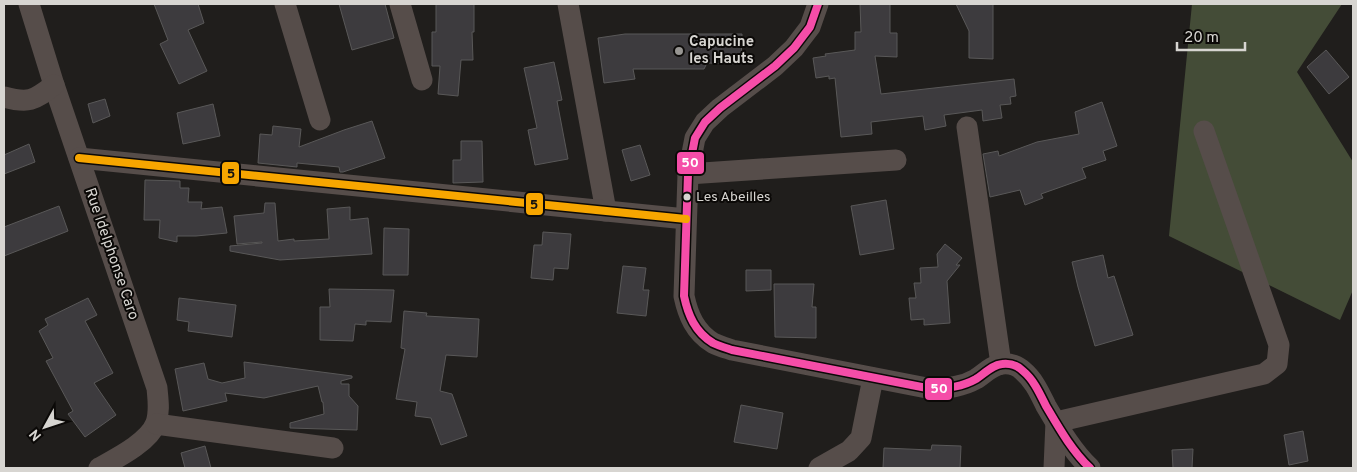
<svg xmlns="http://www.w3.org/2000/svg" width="1357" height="472" font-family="Overpass,sans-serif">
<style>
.forest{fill:#444c37}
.building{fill:#3d3b3e;stroke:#595858}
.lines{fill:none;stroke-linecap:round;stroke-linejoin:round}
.minor{stroke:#564d4a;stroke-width:21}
.bus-1-casing{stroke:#0b0907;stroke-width:11}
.bus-2-casing{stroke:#0b0907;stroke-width:11}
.bus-1{stroke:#f54da8;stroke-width:8}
.bus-2{stroke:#f7a600;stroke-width:8}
.poi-dot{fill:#979592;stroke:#0b0907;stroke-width:2}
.bus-dot{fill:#d7d5d1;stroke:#0b0907;stroke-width:2}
.labels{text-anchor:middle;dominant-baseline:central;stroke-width:4;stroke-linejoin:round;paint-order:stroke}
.bus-label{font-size:14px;fill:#d7d5d1;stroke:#0b0907;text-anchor:start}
.poi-label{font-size:15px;font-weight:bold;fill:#d7d5d1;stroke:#0b0907;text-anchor:start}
.street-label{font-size:15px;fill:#d7d5d1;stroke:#0b0907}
.line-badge{stroke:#0b0907;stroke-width:2}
.badge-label{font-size:14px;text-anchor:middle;font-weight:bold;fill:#fff}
.pale-badge-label{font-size:14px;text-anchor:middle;font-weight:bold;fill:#111}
</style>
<rect width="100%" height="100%" fill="#201e1c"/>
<polygon class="forest" points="1192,4 1342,4 1297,72 1353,162 1353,290 1340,320 1169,236"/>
<g class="building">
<polygon points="154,4 198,4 204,23 188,30 207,71 179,84 160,44 168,40"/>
<polygon points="339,4 385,4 394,38 352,50"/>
<polygon points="436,4 474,4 474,32 472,32 473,60 461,60 458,96 438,94 440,66 432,66 432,32 436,32"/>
<polygon points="860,4 890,4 890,33 897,33 897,57 875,56 881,94 1014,79 1016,96 1010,97 1011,104 1000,105 1002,118 983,121 982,110 944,115 946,126 925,130 923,116 871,122 872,134 841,137 835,78 829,79 829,76 816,78 813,58 826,56 825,54 855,50 855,32 861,32"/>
<polygon points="956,4 993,4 993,59 969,58 969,31"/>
<polygon points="625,34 742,34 741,64 707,63 704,69 633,69 635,79 604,83 598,38"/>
<polygon points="1326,50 1349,77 1329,94 1307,67"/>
<polygon points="554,62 562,100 557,101 568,159 535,165 528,130 537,128 524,68"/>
<polygon points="105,99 110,116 93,123 88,104"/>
<polygon points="1102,102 1117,146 1103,151 1106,160 1082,168 1086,178 1041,194 1043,198 1025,205 1020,190 990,197 983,154 998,151 999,156 1037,142 1079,134 1075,112"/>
<polygon points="213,104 220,136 183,144 177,113"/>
<polygon points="372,121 385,158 343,172 340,172 339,167 297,163 297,167 258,163 260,134 272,135 273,126 301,129 299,147 344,130"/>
<polygon points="461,141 482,141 483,182 453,183 453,160 461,160"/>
<polygon points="29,144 35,162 4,174 4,155"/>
<polygon points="640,145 650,175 631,181 622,150"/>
<polygon points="145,180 180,181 180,188 189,188 188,202 202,202 201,209 222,207 227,233 196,236 177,236 177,242 159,238 160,220 144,220"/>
<polygon points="886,200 894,249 860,255 851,206"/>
<polygon points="265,203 275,203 278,241 294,239 294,241 329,239 327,209 350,207 350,220 368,218 372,254 280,260 230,251 230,246 262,243 262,242 237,244 234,216 264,213"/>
<polygon points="59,206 68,231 4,256 4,227"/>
<polygon points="384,228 409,229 408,275 383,275"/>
<polygon points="543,232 571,234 568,269 554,268 553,280 531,278 534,245 542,245"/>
<polygon points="945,244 962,258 956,265 960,265 947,281 950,323 924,325 924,319 911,320 909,298 916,298 914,283 921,283 920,268 938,267 937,254"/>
<polygon points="1103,255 1108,278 1114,276 1133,335 1095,346 1078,287 1072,262"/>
<polygon points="623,266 646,268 643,290 649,290 646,316 617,313"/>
<polygon points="746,270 771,270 771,290 746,291"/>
<polygon points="774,284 814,284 812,307 816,307 816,338 775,337"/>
<polygon points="329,289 394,290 391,322 366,321 366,325 355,324 353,341 320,340 320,307 330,307"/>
<polygon points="88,298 97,315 85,321 113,373 94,383 116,415 85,437 68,414 73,411 46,361 53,358 39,331 48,325 45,319"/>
<polygon points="179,298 236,305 232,337 188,331 189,322 177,320"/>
<polygon points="404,311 427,313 426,316 479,319 477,357 446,355 440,391 452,394 467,436 441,445 431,418 415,416 417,402 396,399 405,349 401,348"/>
<polygon points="244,362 352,376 352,378 341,381 341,384 349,384 349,396 358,406 357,430 290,428 290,423 324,414 323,402 322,402 318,386 264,398 225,393 227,401 183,411 175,369 204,363 208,379 222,383 245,378"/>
<polygon points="741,405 783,413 777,449 734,442"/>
<polygon points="1303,431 1308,461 1289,465 1284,435"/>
<polygon points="932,445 961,446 960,468 883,468 884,448 931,450"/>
<polygon points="205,446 211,468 185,468 181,453"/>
<polygon points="1193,449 1192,468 1173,468 1172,450"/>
</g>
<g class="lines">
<g class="minor">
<path d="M29 4 54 85 157 388C158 400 160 411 156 423 149 442 117 458 99 468"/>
<polyline points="285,4 320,120"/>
<polyline points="400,4 422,80"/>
<polyline points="568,4 606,211"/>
<path d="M818 4 810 27 794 48 775 66 720 108 705 122 695 138 688 174 684 296C688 315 695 332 713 343 719 346 726 348 732 350L932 389C948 388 962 387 976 379 984 374 992 365 1002 364 1010 363 1018 366 1023 371 1034 380 1040 394 1046 406 1059 428 1072 451 1090 468"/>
<path d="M4 97C30 104 34 100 54 85"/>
<polyline points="967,127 1001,364"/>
<polyline points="79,158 686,219"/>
<polyline points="688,174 896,160"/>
<polyline points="156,424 333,448"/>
<polyline points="819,468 849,451 861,438 873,378"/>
<polyline points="1054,468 1056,422 1264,374 1277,364 1279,345 1204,131"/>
</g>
<defs>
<path id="bus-1" d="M818 4 810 27 794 48 775 66 720 108 705 122 695 138 688 174 684 296C688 315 695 332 713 343 719 346 726 348 732 350L932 389C948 388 962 387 976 379 984 374 992 365 1002 364 1010 363 1018 366 1023 371 1034 380 1040 394 1046 406 1059 428 1072 451 1090 468"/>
<polyline id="bus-2" points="79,158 686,219"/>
</defs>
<use href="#bus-1" class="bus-1-casing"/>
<use href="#bus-2" class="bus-2-casing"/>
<use href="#bus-1" class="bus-1"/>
<use href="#bus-2" class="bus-2"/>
</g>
<circle class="poi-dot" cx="679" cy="51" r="5"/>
<circle class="bus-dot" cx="687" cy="197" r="4.5"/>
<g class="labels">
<g class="bus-label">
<text x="696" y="197">Les Abeilles</text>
</g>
<g class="poi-label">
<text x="689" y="42">Capucine<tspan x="689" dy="17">les Hauts</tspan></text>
</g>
<g class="street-label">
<text transform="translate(111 254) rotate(71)">Rue Idelphonse Caro</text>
</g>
</g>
<g class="line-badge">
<rect x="676" y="151" width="29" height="24" rx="5" fill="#f54da8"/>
<rect x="221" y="161" width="19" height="24" rx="5" fill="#f7a600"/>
<rect x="525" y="192" width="19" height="24" rx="5" fill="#f7a600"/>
<rect x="924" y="377" width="29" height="24" rx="5" fill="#f54da8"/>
</g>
<g class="badge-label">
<text x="690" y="167">50</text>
<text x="939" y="393">50</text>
</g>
<g class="pale-badge-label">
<text x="231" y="178">5</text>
<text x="534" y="209">5</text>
</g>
<rect width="1357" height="472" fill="none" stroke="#d7d5d1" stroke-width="10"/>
<g transform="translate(45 427) rotate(230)" stroke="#0b0907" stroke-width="4" paint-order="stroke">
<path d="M0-4L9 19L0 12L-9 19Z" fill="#d7d5d1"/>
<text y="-8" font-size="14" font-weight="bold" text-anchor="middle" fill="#d7d5d1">N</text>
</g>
<path d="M1177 42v8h68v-8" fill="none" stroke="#d7d5d1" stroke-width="2.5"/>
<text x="1184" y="42" font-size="15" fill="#d7d5d1" stroke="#0b0907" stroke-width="4" paint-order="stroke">20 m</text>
</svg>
